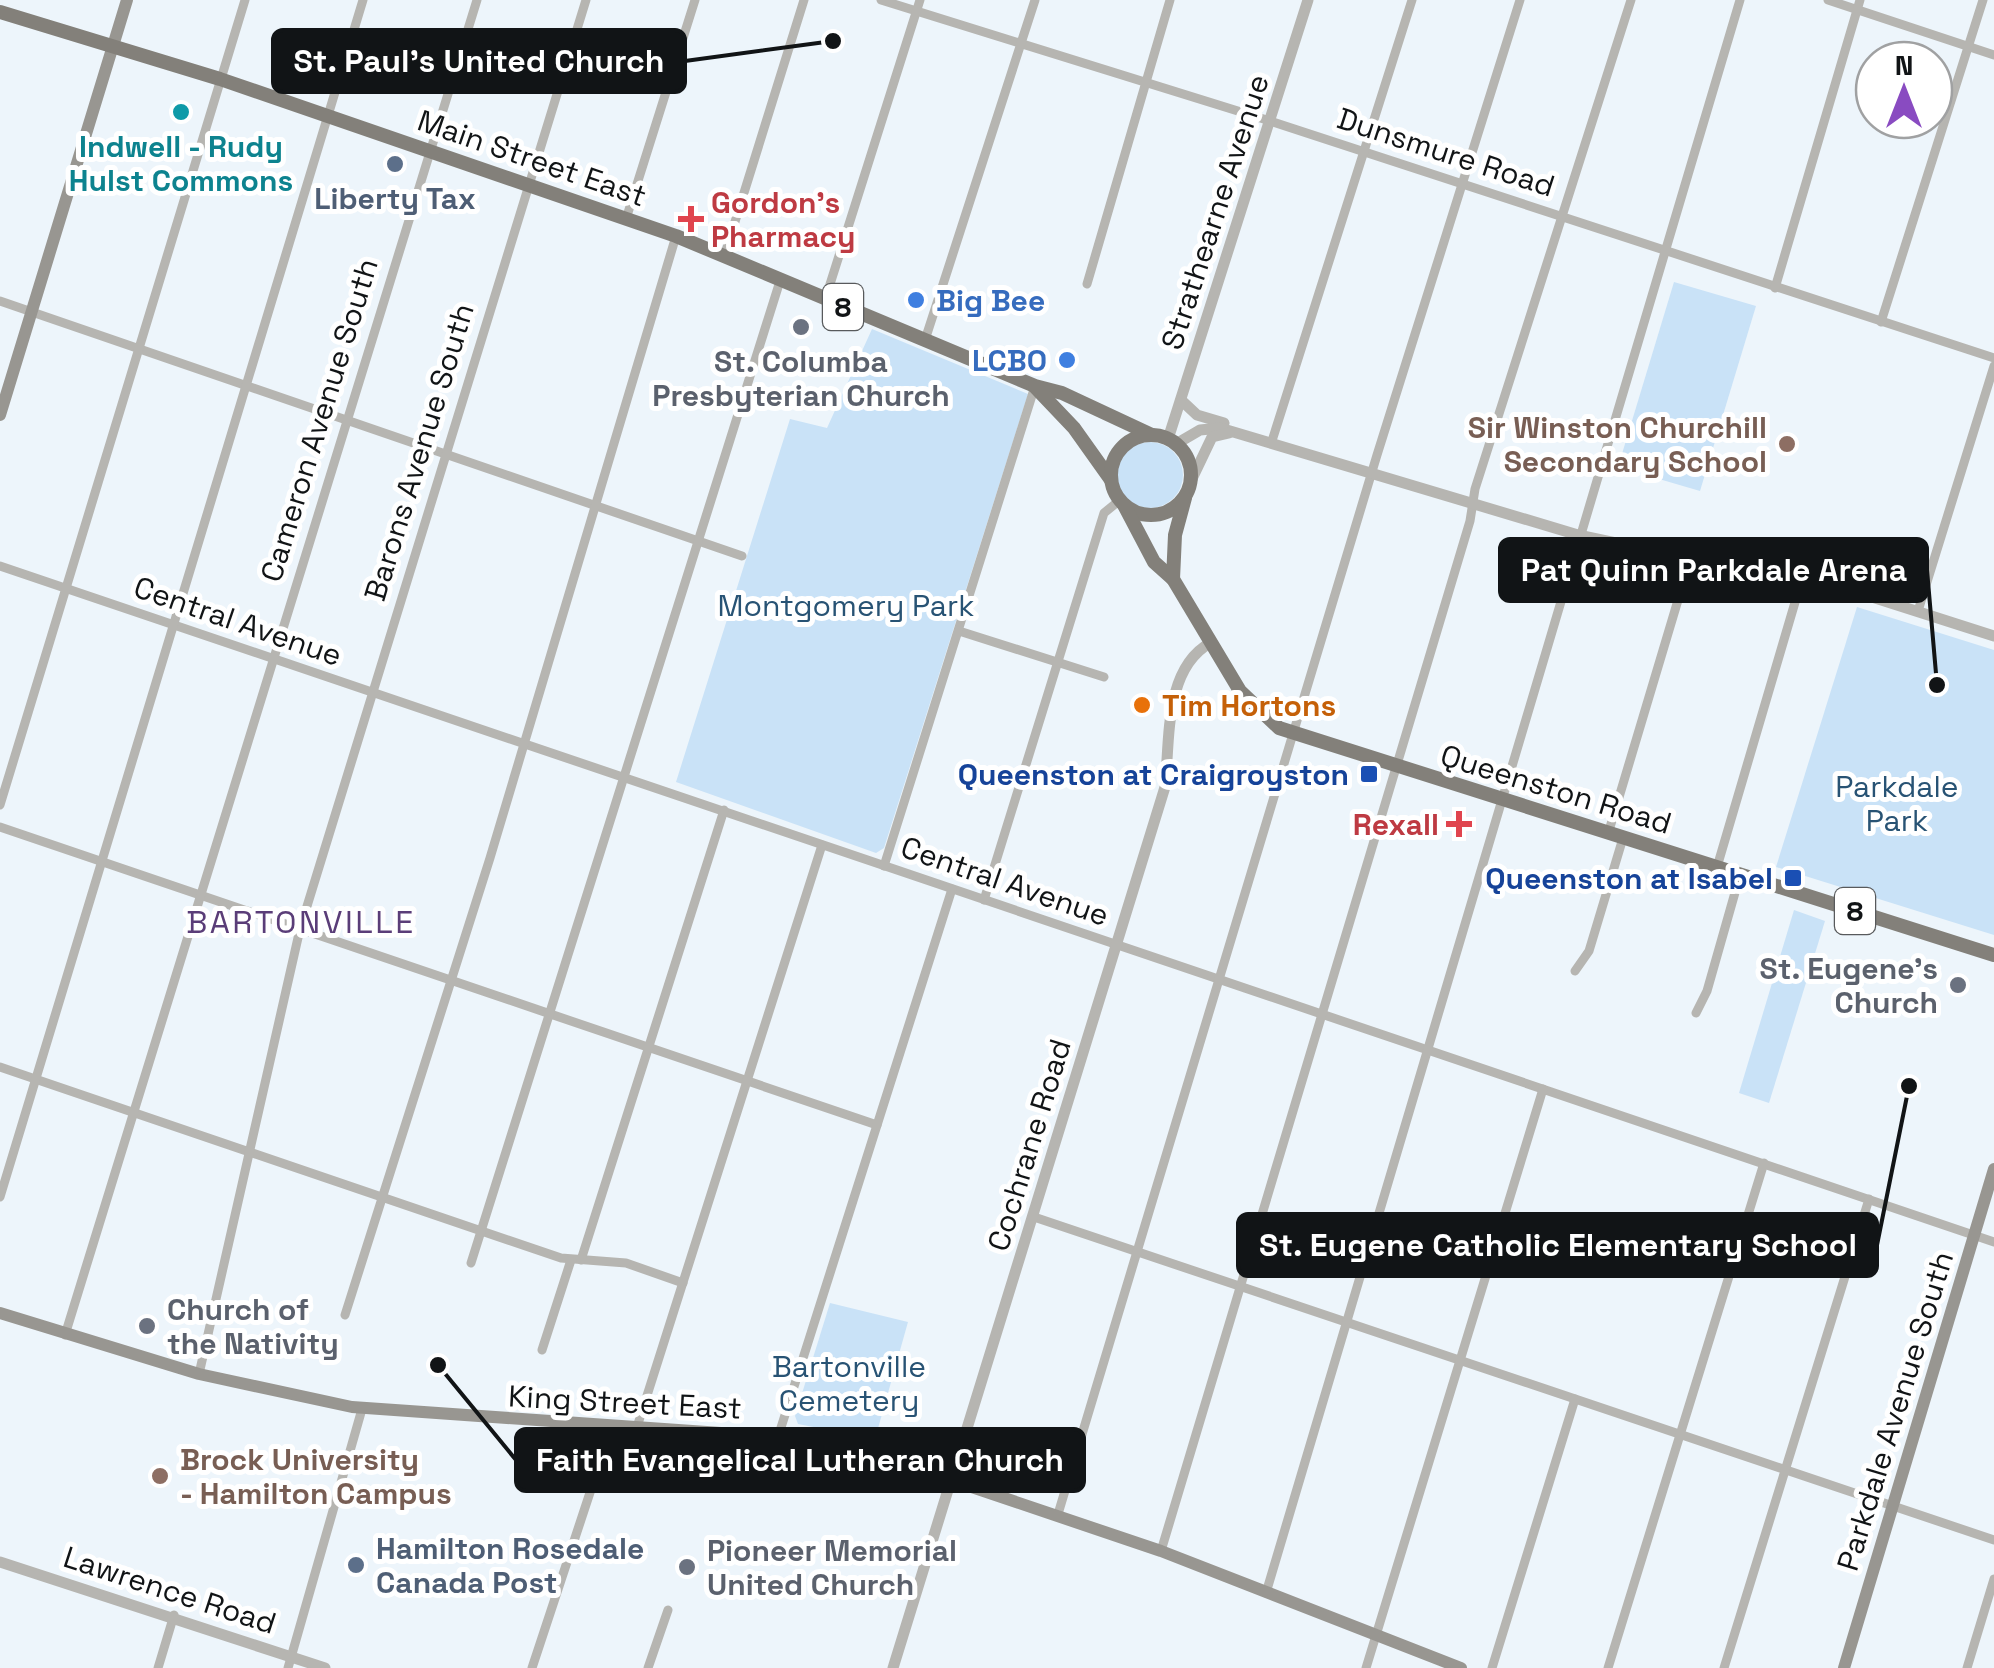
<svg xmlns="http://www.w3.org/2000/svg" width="1994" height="1668" font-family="'Space Grotesk',sans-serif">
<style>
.green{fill:#c9e2f7}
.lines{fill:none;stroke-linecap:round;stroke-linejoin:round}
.minor{stroke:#b6b5b1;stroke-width:9}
.tertiary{stroke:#b6b5b1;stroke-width:11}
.secondary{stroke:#989691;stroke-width:12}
.primary{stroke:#83807a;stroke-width:14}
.culture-dot{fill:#0f9aa8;stroke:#fff;stroke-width:4}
.service-dot{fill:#5c6f8a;stroke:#fff;stroke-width:4}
.health-dot{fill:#e0444e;stroke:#fff;stroke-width:4}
.shop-dot{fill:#3f7fe0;stroke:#fff;stroke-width:4}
.worship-dot{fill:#6b7280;stroke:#fff;stroke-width:4}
.education-dot{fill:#8d6e63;stroke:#fff;stroke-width:4}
.food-dot{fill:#e8710a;stroke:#fff;stroke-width:4}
.transit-dot{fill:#1a4fb4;stroke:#fff;stroke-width:4}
.labels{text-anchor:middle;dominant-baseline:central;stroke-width:10;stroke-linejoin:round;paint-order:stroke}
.shield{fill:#fff;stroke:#585a5c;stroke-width:2.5}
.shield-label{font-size:28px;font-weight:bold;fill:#111416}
.culture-label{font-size:30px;font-weight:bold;fill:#0d838f;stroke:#fff}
.street-label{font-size:30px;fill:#111416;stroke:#fff}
.service-label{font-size:30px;font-weight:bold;fill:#4e5e75;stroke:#fff}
.health-label{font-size:30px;font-weight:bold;fill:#be3a42;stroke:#fff;text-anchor:start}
.shop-label{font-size:30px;font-weight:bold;fill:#366cbe;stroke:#fff;text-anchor:start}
.worship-label{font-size:30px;font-weight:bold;fill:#5b616d;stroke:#fff;text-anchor:start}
.education-label{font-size:30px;font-weight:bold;fill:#785e54;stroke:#fff;text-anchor:end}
.park-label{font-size:30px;fill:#285374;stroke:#fff}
.food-label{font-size:30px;font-weight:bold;fill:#c56008;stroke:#fff;text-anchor:start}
.transit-label{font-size:30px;font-weight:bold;fill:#164399;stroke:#fff;text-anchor:end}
.neighbourhood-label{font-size:32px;letter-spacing:2.5px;fill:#5a3d78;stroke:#fff}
.leader{fill:none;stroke:#111416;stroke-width:4}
.callout-dot{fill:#111416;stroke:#fff;stroke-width:4}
.callout{fill:#111416;stroke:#111416;stroke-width:4}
.callout-label{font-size:32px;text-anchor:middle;font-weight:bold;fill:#fff}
</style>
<rect width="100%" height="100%" fill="#edf5fb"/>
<g class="green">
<polygon points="1674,282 1756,306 1700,491 1618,467"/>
<polygon points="872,329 1028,394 884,848 876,853 676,782 790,419 827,428"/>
<circle cx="1150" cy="475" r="33"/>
<polygon points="1857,607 1994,650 1994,935 1776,867"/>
<polygon points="1794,910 1825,921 1769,1103 1739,1093"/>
<polygon points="830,1303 908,1322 875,1439 798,1424 795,1416"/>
</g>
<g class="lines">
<g class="minor">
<polyline points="881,0 1270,121 1994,358"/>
<polyline points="1828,0 1994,55"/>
<polyline points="626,219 695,0"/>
<polyline points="724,257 804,0"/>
<polyline points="1087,284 1170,0"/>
<polyline points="1775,288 1860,0"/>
<polyline points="825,300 920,0"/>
<polyline points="0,301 742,556"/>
<polyline points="1881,322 1983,0"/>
<polyline points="925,340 1035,0"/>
<polyline points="1271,444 1412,0"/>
<polyline points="0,566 1994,1242"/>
<polyline points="1918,611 1994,366"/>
<polyline points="959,631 1104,677"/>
<polyline points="0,805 245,0"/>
<polyline points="0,827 877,1125"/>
<polyline points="1608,834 1690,560"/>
<polyline points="884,866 1035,386"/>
<polyline points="1717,867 1801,582"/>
<polyline points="984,900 1104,513 1120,500"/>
<polyline points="1575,971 1589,951 1623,838"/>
<polyline points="1696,1013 1707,991 1740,875"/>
<polyline points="0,1067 561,1258 626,1263 683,1283"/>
<polyline points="0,1197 363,0"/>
<polyline points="1034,1217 1994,1540"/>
<polyline points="581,1260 724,810"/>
<polyline points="471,1263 780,281"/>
<polyline points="345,1315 490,858 676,236"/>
<polyline points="65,1335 477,0"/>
<polyline points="542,1350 571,1260"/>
<polyline points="199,1374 300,929 586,0"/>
<polyline points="637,1427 822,845"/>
<polyline points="778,1437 952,889"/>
<polyline points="1058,1514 1377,455 1520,0"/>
<polyline points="1161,1551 1470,521 1475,489 1631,0"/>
<polyline points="1266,1593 1740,0"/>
<polyline points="158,1668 174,1615"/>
<polyline points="288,1668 362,1409"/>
<polyline points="532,1668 612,1426"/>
<polyline points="648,1668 668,1610"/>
<polyline points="1366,1668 1543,1089"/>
<polyline points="1492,1668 1575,1399"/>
<polyline points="1608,1668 1764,1163"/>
<polyline points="1724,1668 1869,1199"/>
<polyline points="1967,1668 1994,1579"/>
</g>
<g class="tertiary">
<polyline points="1181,400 1197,415 1224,423"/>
<polyline points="1168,439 1308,0"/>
<polyline points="1176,444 1200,430 1220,428 1578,535 1872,597 1994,636"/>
<polyline points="1191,481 1212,437 1229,433"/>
<polyline points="0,1562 325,1668"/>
<path d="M893 1668 1165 787C1170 740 1164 669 1210 643"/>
</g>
<g class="secondary">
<polyline points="0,415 127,0"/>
<polyline points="0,1313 199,1374 352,1407 778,1437 877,1455 1161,1551 1461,1668"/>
<polyline points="1844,1668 1994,1169"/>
</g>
<g class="primary">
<polyline points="0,12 220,79 676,236 1035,386 1062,393 1152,435"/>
<polyline points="1035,387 1074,428 1111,480"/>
<circle cx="1151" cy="475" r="40"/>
<polyline points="1124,505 1154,562 1173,579 1240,691 1279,728 1994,955"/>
<polyline points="1173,579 1175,535 1185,498"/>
</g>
</g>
<circle class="culture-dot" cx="181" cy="112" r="10"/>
<g class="service-dot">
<circle cx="395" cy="164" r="10"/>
<circle cx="356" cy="1565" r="10"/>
</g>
<g class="health-dot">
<path d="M686 204h10v10h10v10h-10v10h-10v-10h-10v-10h10z"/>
<path d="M1454 809h10v10h10v10h-10v10h-10v-10h-10v-10h10z"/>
</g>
<g class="shop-dot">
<circle cx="916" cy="300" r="10"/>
<circle cx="1067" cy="360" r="10"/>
</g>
<g class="worship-dot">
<circle cx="801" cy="327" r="10"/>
<circle cx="1958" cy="985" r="10"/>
<circle cx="147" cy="1326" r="10"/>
<circle cx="687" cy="1567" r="10"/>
</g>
<g class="education-dot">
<circle cx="1787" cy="444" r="10"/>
<circle cx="160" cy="1476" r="10"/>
</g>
<circle class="food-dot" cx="1142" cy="705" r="10"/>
<g class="transit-dot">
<rect x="1359" y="764" width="20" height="20" rx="5"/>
<rect x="1783" y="868" width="20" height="20" rx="5"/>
</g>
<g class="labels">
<g class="shield">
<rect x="823" y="284" width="40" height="46" rx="8"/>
<rect x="1835" y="888" width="40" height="46" rx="8"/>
</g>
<g class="shield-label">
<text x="843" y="307">8</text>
<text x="1855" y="911">8</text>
</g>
<g class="culture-label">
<text x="181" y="146">Indwell - Rudy<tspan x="181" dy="34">Hulst Commons</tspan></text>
</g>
<g class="street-label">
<text transform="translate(1446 152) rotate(18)">Dunsmure Road</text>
<text transform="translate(532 158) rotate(19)">Main Street East</text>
<text transform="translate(1215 212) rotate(-72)">Strathearne Avenue</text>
<text transform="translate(319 420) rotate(-73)">Cameron Avenue South</text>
<text transform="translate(419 452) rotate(-73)">Barons Avenue South</text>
<text transform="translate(238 621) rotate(19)">Central Avenue</text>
<text transform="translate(1556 789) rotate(17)">Queenston Road</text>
<text transform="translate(1005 881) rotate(19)">Central Avenue</text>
<text transform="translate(1029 1145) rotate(-73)">Cochrane Road</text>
<text transform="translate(625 1402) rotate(3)">King Street East</text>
<text transform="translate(1895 1411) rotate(-73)">Parkdale Avenue South</text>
<text transform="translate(170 1590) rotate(18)">Lawrence Road</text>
</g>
<g class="service-label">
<text x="395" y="198">Liberty Tax</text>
<text x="376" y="1548" text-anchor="start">Hamilton Rosedale<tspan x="376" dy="34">Canada Post</tspan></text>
</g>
<g class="health-label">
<text x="711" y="202">Gordon’s<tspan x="711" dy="34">Pharmacy</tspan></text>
<text x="1439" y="824" text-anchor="end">Rexall</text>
</g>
<g class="shop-label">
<text x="936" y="300">Big Bee</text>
<text x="1047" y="360" text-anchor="end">LCBO</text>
</g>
<g class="worship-label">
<text x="801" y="361" text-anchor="middle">St. Columba<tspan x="801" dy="34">Presbyterian Church</tspan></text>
<text x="1938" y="968" text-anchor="end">St. Eugene's<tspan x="1938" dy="34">Church</tspan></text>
<text x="167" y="1309">Church of<tspan x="167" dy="34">the Nativity</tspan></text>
<text x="707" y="1550">Pioneer Memorial<tspan x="707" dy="34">United Church</tspan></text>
</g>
<g class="education-label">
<text x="1767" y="427">Sir Winston Churchill<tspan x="1767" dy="34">Secondary School</tspan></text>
<text x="180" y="1459" text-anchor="start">Brock University<tspan x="180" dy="34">- Hamilton Campus</tspan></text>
</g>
<g class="park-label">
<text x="846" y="605">Montgomery Park</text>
<text x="1897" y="786">Parkdale<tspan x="1897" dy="34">Park</tspan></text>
<text x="849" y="1366">Bartonville<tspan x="849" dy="34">Cemetery</tspan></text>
</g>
<g class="food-label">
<text x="1162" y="705">Tim Hortons</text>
</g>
<g class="transit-label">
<text x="1349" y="774">Queenston at Craigroyston</text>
<text x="1773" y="878">Queenston at Isabel</text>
</g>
<g class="neighbourhood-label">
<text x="301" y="922">BARTONVILLE</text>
</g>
</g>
<path class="leader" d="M833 41L685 61M1937 685L1927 570M1909 1086L1877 1245M438 1365L516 1460"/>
<g class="callout-dot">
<circle cx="833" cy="41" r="10"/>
<circle cx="1937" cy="685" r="10"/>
<circle cx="1909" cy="1086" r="10"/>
<circle cx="438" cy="1365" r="10"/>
</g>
<g class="callout">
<rect x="273" y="30" width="412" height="62" rx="10"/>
<rect x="1500" y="539" width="427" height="62" rx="10"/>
<rect x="1238" y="1214" width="639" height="62" rx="10"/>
<rect x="516" y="1429" width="568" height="62" rx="10"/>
</g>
<g class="callout-label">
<text x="479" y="72">St. Paul's United Church</text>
<text x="1714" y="581">Pat Quinn Parkdale Arena</text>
<text x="1558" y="1256">St. Eugene Catholic Elementary School</text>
<text x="800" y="1471">Faith Evangelical Lutheran Church</text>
</g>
<g transform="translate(1904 90)"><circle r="48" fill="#ffffff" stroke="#a0a1a2" stroke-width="2.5"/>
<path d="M0-8L18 38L0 25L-18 38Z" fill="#894bc1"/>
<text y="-15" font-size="28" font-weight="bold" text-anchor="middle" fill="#111416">N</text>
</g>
</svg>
